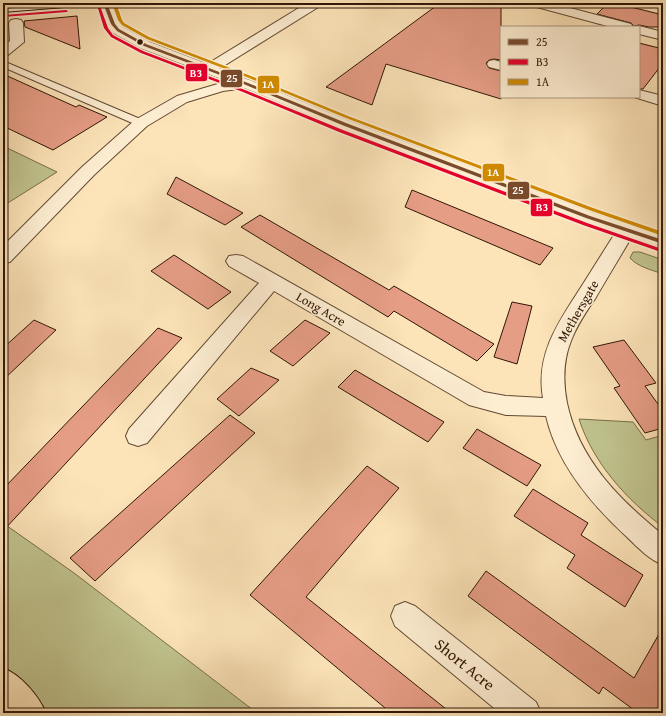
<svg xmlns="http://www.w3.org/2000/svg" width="666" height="716" font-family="'Gentium Book Plus',serif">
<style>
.green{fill:#c0c38e;stroke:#786d4a}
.building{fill:#e69d86;stroke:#2f1706}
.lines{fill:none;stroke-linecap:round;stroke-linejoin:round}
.lane-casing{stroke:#624a32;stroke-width:2}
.street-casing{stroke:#624a32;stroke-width:2}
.secondary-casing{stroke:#2f1706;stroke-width:2}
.primary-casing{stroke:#2f1706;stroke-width:2}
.lane{fill:#fdedd1;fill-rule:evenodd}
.street{fill:#fdedd1;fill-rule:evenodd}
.secondary{fill:#fdedd1;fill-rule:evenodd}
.primary{fill:#fce3b8;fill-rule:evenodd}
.bus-1-casing{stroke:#fdedd1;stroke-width:3}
.bus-2-casing{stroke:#fdedd1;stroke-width:3}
.bus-3-casing{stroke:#fdedd1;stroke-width:3}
.bus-1{fill:#7a4b2a;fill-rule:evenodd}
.bus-2{fill:#e4002b;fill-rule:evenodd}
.bus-3{fill:#cf8901;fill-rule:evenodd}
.bus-dot{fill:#2f1706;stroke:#fdedd1;stroke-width:1.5}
.labels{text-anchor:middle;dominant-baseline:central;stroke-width:3;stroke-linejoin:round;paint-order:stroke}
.street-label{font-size:13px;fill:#2f1706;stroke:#fdedd1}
.near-street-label{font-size:16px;fill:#2f1706;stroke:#fdedd1}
.line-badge{stroke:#fdedd1;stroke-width:1.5}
.badge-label{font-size:11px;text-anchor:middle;font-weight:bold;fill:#fff}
</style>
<rect width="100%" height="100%" fill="#fce3b8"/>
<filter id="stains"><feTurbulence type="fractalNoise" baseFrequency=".005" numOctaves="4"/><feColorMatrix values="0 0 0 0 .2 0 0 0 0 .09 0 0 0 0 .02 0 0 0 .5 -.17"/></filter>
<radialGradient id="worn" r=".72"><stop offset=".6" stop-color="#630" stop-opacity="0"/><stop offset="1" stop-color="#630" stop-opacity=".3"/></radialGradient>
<g class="green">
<polygon points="3,146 57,172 3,206"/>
<path d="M633 252H640L663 260V274C652 270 638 267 630 258Z"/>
<path d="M579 419 633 422 646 440 663 435V527C627 500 593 463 579 419Z"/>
<polygon points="3,523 74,573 257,713 48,713 3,664"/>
</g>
<g class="building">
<polygon points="440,3 487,3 501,7 501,60 494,59 489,60 486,63 489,68 501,71 501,99 386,64 372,105 326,87"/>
<polygon points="608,3 615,3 663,15 663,27 649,27 639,25 634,26 631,23 597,14"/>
<polygon points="77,16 80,49 25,27 24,21"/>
<polygon points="639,43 663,49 663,63 643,89 639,89"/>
<polygon points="3,74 76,107 79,105 107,117 53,150 3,126"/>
<polygon points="176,177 243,213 225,225 167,194"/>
<polygon points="412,190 553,248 540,265 405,207"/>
<polygon points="260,215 389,290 394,286 494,344 477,361 394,311 388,317 241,227"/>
<polygon points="174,255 231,292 208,309 151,271"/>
<polygon points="512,302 532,306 517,364 494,357"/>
<polygon points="34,320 56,330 3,380 3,348"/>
<polygon points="305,320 330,333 293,366 270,351"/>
<polygon points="158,328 182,338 3,531 3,489"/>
<polygon points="624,340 656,383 645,386 663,411 663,428 645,433 614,388 620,386 593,347"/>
<polygon points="251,368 279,380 239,416 217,399"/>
<polygon points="355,370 444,422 428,442 338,387"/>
<polygon points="230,415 255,433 95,581 70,558"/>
<polygon points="477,429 541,465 527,486 463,448"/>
<polygon points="367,466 399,488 306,597 451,713 391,713 250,595"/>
<polygon points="533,489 588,523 581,535 643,575 625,607 567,568 575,555 514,516"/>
<polygon points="486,571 634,678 663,627 663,713 638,713 603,687 599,694 468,596"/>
</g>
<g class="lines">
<defs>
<polygon id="lane" points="3,61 145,121 146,123 141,126 137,125 3,67"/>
<g id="street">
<polygon points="307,3 322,3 320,6 214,72 209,73 204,72 202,69 204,66"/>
<polygon points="531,3 551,3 631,24 633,27 611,27 533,6"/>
<polygon points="16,19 21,20 23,23 24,42 8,55 3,56 3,46 10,41 9,23 11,20"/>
<polygon points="639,26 663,32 663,40 639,34 639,27 635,27"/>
<polygon points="494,60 501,62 501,70 489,67 487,64 489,61"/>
<polygon points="247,80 252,81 254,84 252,87 223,91 187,102 147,126 94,175 10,262 3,263 3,246 82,167 135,120 177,96 221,83"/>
<polygon points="639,90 663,96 663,106 634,97 639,97"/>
<path d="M626 225 633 227 635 231C622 254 608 276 595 299 586 312 577 325 571 341 563 361 563 382 567 403 579 460 620 500 663 535V565C649 559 638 548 627 537 592 505 557 464 546 416L506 415 469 405 274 291 147 443 138 446 129 443 126 436 129 429 259 283 229 266 226 261 229 256 236 255 243 256 484 392 506 396 543 398C535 353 560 320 583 284 595 265 607 246 619 227Z"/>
<polygon points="405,602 415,606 536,702 541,713 500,713 395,626 391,616 395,606"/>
</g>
<g id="secondary">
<polygon points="18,3 71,3 69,6 65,7 3,12 3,4"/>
<polygon points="99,3 111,3 119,23 123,27 150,42 252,81 350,121 594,213 663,235 663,248 582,221 338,127 242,87 140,48 113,33 106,24"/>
</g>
<path id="primary" d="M3 668C21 675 38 695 46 713H9L3 706Z"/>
</defs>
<use href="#lane" class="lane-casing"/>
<use href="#street" class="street-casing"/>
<use href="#secondary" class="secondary-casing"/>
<use href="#primary" class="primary-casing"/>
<use href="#lane" class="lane"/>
<use href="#street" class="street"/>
<use href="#secondary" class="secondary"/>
<use href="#primary" class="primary"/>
<defs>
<g id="bus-1">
<polygon points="52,3 67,3 65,4 3,9 3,7"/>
<polygon points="103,3 107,3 115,24 119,29 146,44 248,83 346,123 590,216 663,240 663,244 586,218 342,125 246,85 144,46 117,31 111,24"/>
</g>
<g id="bus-2">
<polygon points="97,5 100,6 108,28 113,35 143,51 245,90 343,130 587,223 662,249 663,250 662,251 658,251 583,225 339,132 243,92 141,53 111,37 104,28"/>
<polygon points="66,10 68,11 67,12 3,17 3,15 4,15"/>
</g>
<polygon id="bus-3" points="112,3 116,3 122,20 124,23 149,37 251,76 348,116 593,208 663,232 663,236 589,210 346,118 249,78 147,39 122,25 118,20"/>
</defs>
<use href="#bus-1" class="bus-1-casing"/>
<use href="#bus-2" class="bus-2-casing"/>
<use href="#bus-3" class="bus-3-casing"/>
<use href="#bus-1" class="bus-1"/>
<use href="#bus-2" class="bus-2"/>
<use href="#bus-3" class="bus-3"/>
</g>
<circle class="bus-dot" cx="140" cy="42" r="3.5"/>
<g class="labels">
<g class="street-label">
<text transform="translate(321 309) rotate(30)">Long Acre</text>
<text transform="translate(578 311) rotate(-60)">Methersgate</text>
</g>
<g class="near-street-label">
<text transform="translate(465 664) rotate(39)">Short Acre</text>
</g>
</g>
<g class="line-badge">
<rect x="185" y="63" width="23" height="19" rx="4" fill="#e4002b"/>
<rect x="220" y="69" width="23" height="19" rx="4" fill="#7a4b2a"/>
<rect x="257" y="75" width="23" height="19" rx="4" fill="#cf8901"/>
<rect x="482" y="163" width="23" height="19" rx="4" fill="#cf8901"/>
<rect x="507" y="181" width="23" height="19" rx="4" fill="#7a4b2a"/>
<rect x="530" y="198" width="23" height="19" rx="4" fill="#e4002b"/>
</g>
<g class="badge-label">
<text x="196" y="77">B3</text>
<text x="232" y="82">25</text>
<text x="268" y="88">1A</text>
<text x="493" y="176">1A</text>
<text x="518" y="194">25</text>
<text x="542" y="211">B3</text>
</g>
<rect width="666" height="716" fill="none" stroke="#fce3b8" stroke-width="16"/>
<rect x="4" y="4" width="658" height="708" fill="none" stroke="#2f1706" stroke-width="2"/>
<rect x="8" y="8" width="650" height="700" fill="none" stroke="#2f1706"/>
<rect x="500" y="26" width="140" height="72" fill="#fdedd1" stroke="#ab9780"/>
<rect x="508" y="39" width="20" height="6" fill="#7a4b2a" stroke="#ab9780"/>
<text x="536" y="46" font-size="12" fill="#2f1706">25</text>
<rect x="508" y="59" width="20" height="6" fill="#e4002b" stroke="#ab9780"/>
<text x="536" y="66" font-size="12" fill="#2f1706">B3</text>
<rect x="508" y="79" width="20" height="6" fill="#cf8901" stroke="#ab9780"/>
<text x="536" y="86" font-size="12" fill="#2f1706">1A</text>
<rect width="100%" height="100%" filter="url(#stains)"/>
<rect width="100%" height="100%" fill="url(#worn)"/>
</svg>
